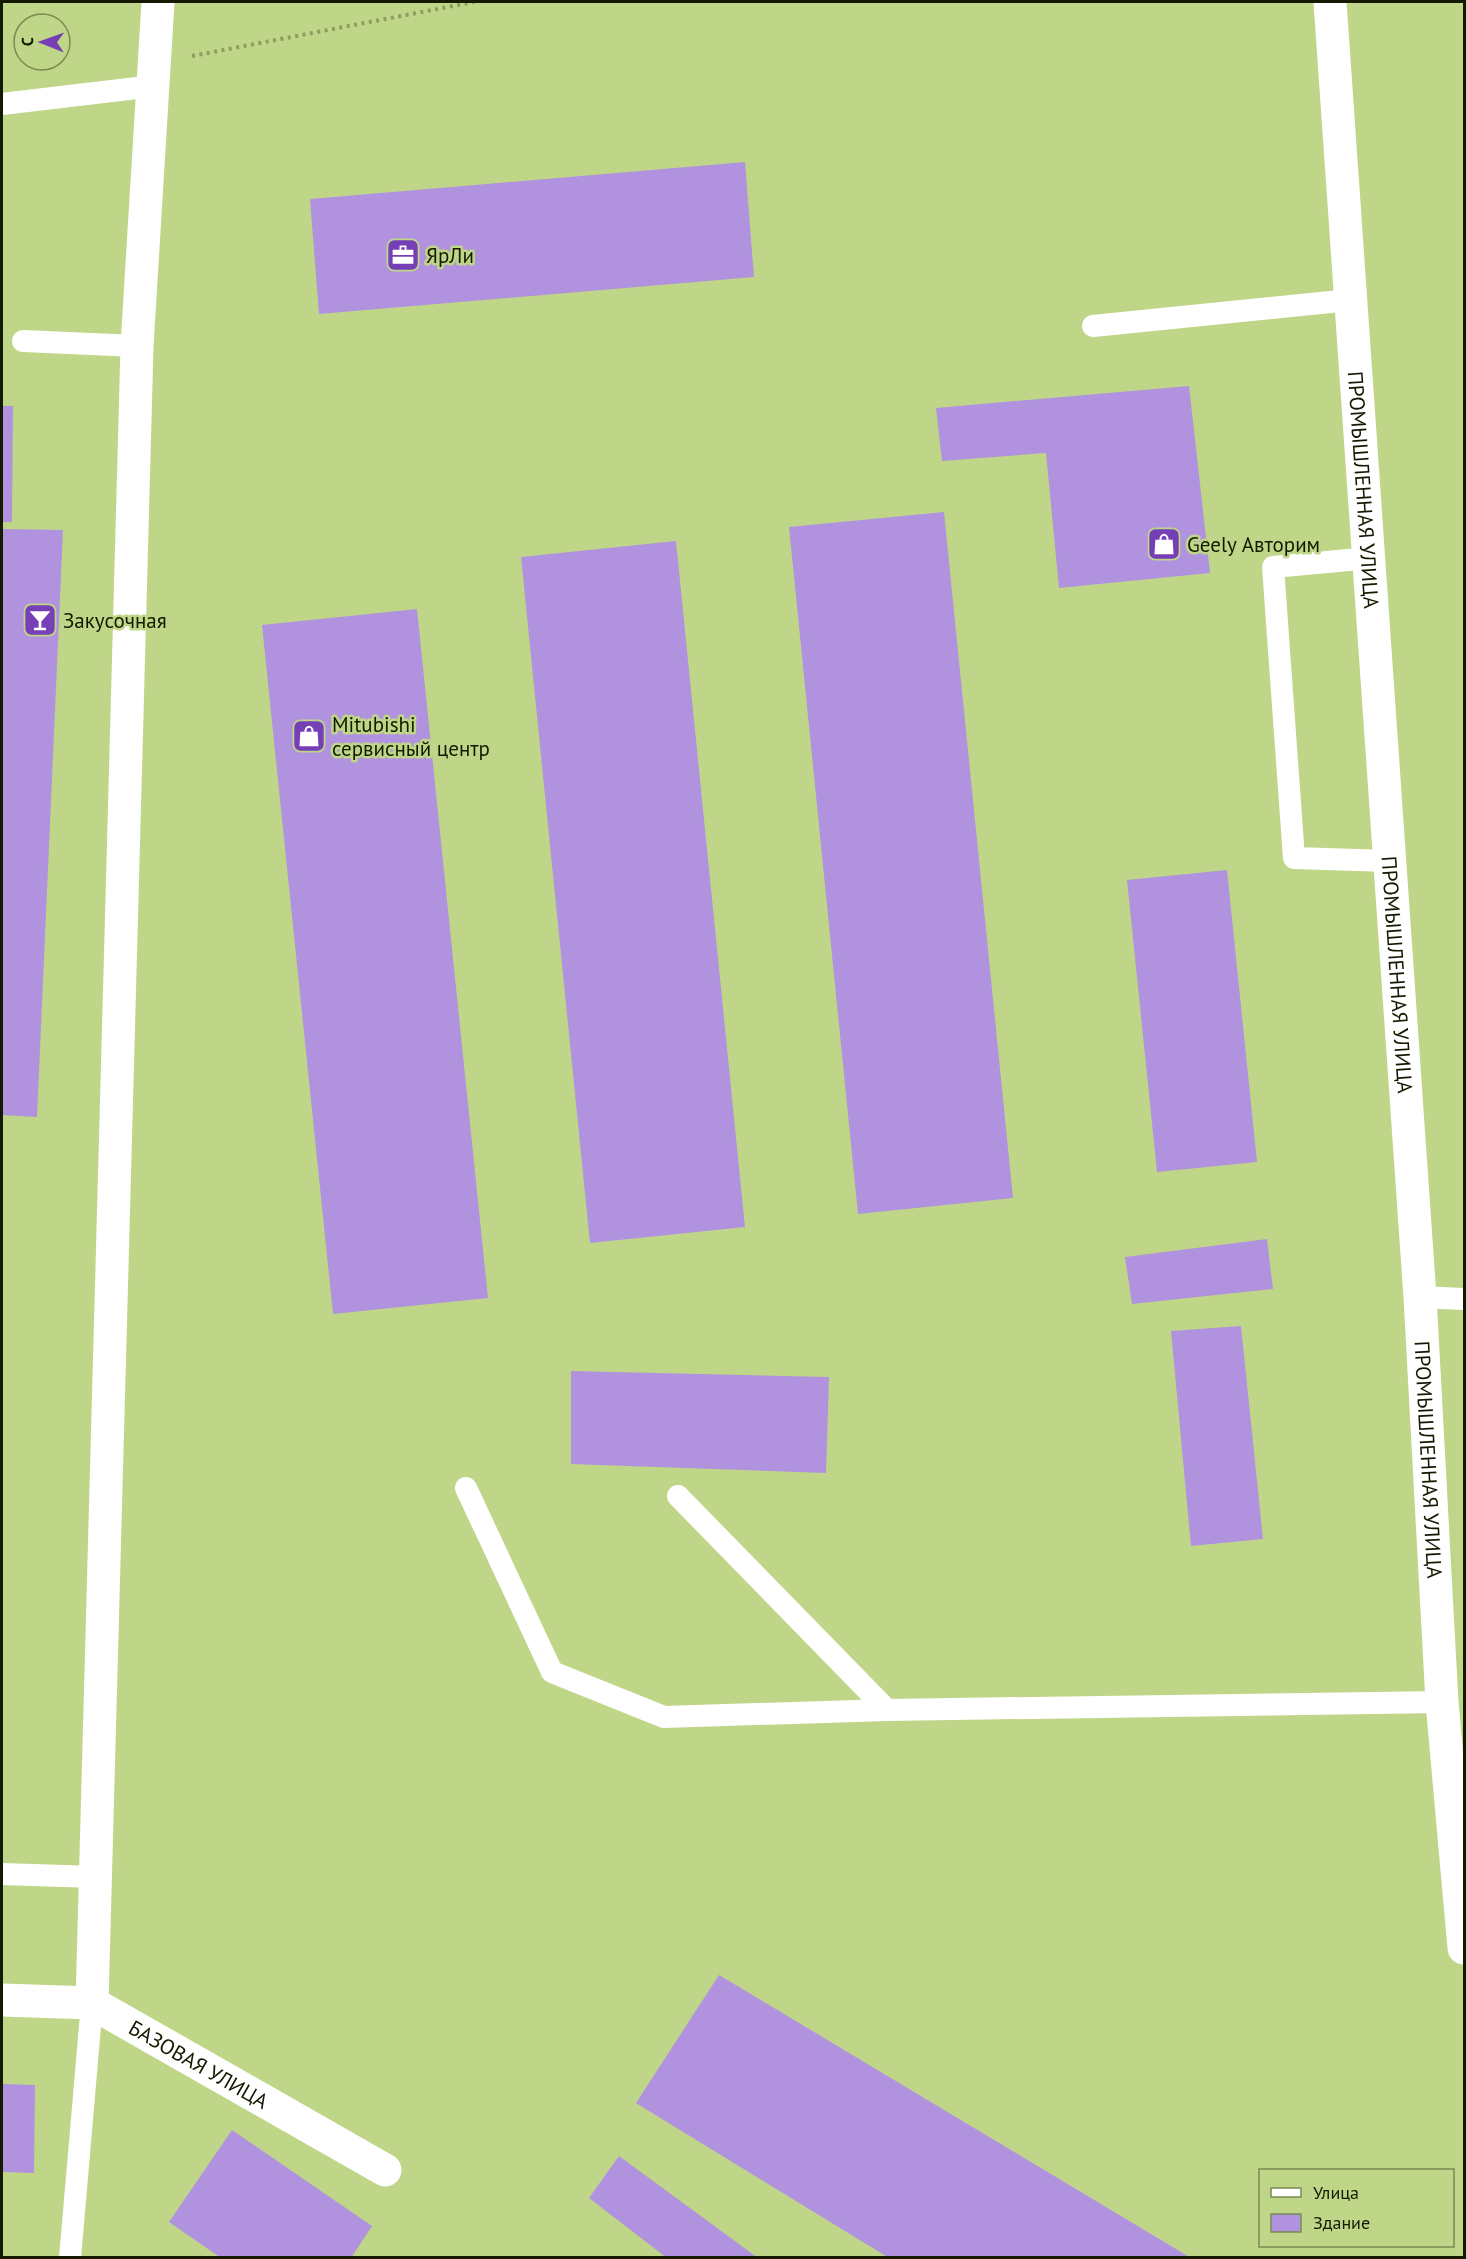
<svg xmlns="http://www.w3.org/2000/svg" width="1466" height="2259" font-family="'PT Sans',sans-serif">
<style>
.building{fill:#b192df}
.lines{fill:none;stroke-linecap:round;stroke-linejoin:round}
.path{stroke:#8b9d5f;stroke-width:4;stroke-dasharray:3 4.5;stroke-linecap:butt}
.lane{stroke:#fff;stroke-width:22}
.street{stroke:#fff;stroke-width:33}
.secondary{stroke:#fff;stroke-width:33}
.labels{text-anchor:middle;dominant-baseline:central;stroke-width:5;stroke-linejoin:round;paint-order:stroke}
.poi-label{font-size:21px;fill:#131a00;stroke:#bfd688;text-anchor:start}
.street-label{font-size:21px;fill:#131a00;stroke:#bfd688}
</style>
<rect width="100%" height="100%" fill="#bfd688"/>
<g class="building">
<polygon points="745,162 754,277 319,314 310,199"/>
<polygon points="1189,386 1210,573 1059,588 1046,453 942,461 936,408"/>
<polygon points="2,406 13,406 12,522 2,522"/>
<polygon points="944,512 1013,1198 858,1214 789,527"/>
<polygon points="2,529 63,530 37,1117 2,1115"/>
<polygon points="676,541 745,1227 590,1243 521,557"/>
<polygon points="417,609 488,1298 333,1314 262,625"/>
<polygon points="1227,870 1257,1162 1157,1172 1127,880"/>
<polygon points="1267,1239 1273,1289 1132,1304 1125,1257"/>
<polygon points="1241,1326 1263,1539 1191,1546 1171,1331"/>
<polygon points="571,1371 829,1377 826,1473 571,1464"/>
<polygon points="719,1975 1191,2258 889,2258 636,2103"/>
<polygon points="2,2084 35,2085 34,2173 2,2172"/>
<polygon points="232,2130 372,2226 351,2258 221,2258 169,2222"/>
<polygon points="619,2156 758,2258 667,2258 589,2198"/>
</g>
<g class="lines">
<polyline class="path" points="192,56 474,2"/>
<g class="lane">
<polyline points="2,104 154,86"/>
<polyline points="1093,326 1350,300"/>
<polyline points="23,341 137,346"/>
<polyline points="1370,558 1273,567 1294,858 1389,861"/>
<polyline points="1420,1297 1464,1299"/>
<polyline points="466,1488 552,1672 664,1717 887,1710 1442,1702"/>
<polyline points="678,1496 887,1710"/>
<polyline points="2,1874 95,1877"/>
<polyline points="70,2258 92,2003"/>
</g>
<g class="street">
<path id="s1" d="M2 2000 92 2003 385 2170"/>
<polyline points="92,2003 137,346 158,2"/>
</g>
<path class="secondary" id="s2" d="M1330 2 1420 1297 1442 1702 1464 1948"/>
</g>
<defs>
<symbol id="office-square" viewBox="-11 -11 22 22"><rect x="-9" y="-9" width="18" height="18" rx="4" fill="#773fb6" stroke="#bfd688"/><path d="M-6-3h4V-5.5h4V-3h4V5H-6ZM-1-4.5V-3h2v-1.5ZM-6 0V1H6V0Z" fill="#fff"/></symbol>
<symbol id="shop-square" viewBox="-11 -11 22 22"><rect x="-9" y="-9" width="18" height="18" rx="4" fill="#773fb6" stroke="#bfd688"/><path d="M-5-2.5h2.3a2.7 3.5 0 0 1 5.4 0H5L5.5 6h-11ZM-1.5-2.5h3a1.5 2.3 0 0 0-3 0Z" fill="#fff"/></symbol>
<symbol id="bar-square" viewBox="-11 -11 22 22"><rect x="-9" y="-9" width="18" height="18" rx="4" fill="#773fb6" stroke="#bfd688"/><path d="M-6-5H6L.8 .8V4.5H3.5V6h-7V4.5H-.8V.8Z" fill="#fff"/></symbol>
</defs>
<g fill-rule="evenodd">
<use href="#office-square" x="384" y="236" width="38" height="38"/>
<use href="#shop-square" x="1145" y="525" width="38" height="38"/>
<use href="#bar-square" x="21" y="601" width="38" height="38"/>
<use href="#shop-square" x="290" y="717" width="38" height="38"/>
</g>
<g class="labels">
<g class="poi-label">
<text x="426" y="255">ЯрЛи</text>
<text x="1187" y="544">Geely Авторим</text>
<text x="63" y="620">Закусочная</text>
<text x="332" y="724">Mitubishi<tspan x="332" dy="24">сервисный центр</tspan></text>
</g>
<g class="street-label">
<text stroke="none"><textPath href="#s2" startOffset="489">ПРОМЫШЛЕННАЯ УЛИЦА</textPath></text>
<text stroke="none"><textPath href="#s2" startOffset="975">ПРОМЫШЛЕННАЯ УЛИЦА</textPath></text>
<text stroke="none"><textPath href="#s2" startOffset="1461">ПРОМЫШЛЕННАЯ УЛИЦА</textPath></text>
<text stroke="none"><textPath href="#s1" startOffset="213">БАЗОВАЯ УЛИЦА</textPath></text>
</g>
</g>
<rect width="1466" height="2259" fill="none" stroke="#131a00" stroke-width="6"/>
<rect x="1259" y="2169" width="195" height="78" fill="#bfd688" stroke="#7a8b52" stroke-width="1.5"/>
<rect x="1271" y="2188" width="30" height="9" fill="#ffffff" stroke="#7a8b52" stroke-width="1.5"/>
<text x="1313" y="2199" font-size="18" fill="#131a00">Улица</text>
<rect x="1271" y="2214" width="30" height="18" fill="#b192df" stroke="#7a8b52" stroke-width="1.5"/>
<text x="1313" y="2229" font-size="18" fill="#131a00">Здание</text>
<g transform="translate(42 42) rotate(271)"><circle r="28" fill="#bfd688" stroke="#7a8b52" stroke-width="1.5"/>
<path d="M0-4.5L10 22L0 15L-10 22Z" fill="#773fb6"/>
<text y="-9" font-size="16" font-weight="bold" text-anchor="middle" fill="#131a00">С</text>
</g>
</svg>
